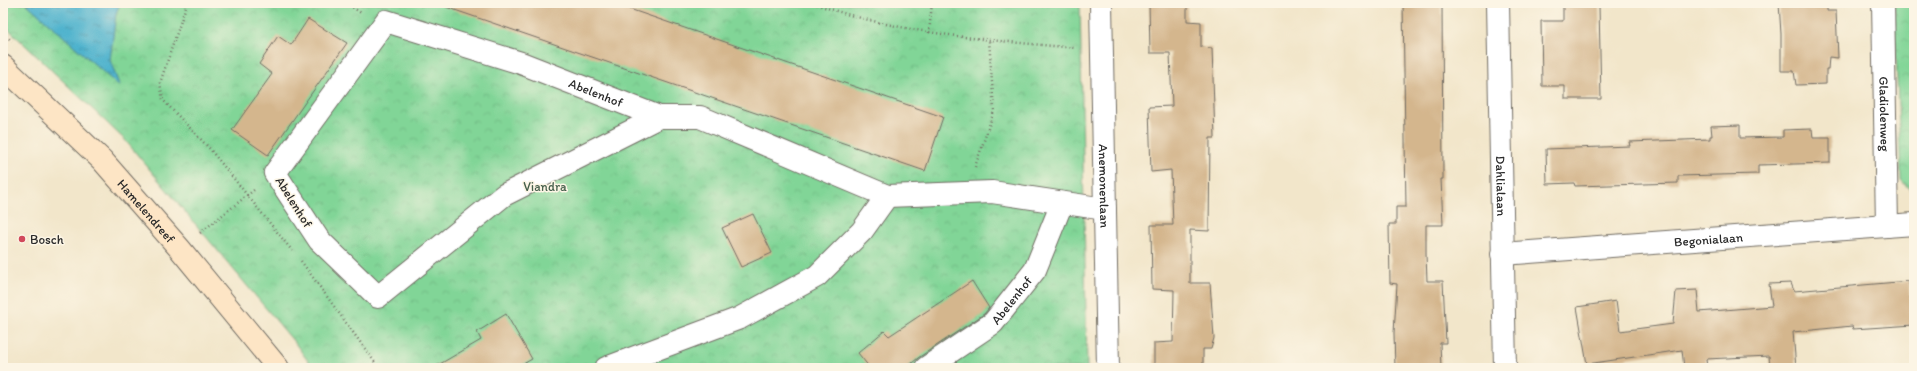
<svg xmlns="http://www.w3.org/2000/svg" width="1917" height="371" font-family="Itim,sans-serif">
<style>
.park{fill:url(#park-crowns);stroke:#568061}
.water{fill:url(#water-ripples);stroke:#3c6e7c}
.building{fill:#d4b68d}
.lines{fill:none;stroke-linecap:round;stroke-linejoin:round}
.street-casing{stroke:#716c63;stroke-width:24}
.secondary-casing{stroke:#716c63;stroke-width:24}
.path{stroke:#716c63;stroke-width:2.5;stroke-dasharray:1 3;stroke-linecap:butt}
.street{stroke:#fff;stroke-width:22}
.secondary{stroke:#fde5c5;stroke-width:22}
.poi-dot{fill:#d1495b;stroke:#fcf5e5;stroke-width:1.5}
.labels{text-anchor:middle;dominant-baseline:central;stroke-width:3;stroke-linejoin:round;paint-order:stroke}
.street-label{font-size:13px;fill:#2b2b2b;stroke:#fcf5e5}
.park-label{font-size:13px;fill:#455e4b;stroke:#fcf5e5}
.poi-label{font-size:13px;fill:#2b2b2b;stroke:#fcf5e5;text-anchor:start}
</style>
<defs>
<pattern id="park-crowns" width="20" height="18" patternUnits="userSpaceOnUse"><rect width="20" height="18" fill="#81d597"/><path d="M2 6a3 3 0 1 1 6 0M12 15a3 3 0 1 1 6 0" fill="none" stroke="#70b782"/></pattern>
<pattern id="water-ripples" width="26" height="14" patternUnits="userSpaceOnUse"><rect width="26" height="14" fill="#4eb2cd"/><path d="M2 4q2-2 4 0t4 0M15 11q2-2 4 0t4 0" fill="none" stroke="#4191a7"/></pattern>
</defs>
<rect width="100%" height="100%" fill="#fcf5e5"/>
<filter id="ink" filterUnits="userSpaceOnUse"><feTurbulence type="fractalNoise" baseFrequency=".025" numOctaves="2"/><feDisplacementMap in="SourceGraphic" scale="8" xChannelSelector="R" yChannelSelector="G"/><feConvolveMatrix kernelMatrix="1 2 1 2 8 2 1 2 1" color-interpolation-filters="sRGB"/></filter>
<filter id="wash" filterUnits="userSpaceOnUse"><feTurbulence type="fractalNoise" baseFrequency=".012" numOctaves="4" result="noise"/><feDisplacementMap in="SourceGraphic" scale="16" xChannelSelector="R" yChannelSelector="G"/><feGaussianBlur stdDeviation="0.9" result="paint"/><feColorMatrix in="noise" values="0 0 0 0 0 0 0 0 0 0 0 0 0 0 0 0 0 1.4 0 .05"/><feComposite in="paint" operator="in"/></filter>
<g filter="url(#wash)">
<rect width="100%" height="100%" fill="#f2e6ca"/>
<g class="park">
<polygon points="3,3 1080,3 1087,368 313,368 295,343 125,140 3,24"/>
<polygon points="1894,3 1914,3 1914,194 1901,180"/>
</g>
<polygon class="water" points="26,3 120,3 116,14 110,60 120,87"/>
<g id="blocks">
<g class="building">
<polygon points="446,3 612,3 943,117 925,171 446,7"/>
<polygon points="1149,3 1187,3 1187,21 1201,22 1201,47 1212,48 1215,138 1210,138 1209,231 1190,230 1190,283 1210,283 1214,338 1211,349 1203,349 1203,368 1154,368 1154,343 1173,342 1174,290 1152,289 1151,225 1173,225 1171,170 1151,172 1149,107 1172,106 1170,53 1150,53"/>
<polygon points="1403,3 1442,3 1443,179 1441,179 1443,225 1426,225 1426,254 1427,281 1443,281 1446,343 1440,343 1441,368 1395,368 1394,333 1397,284 1390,283 1389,224 1396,224 1396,207 1406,207"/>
<polygon points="1779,3 1827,3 1827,11 1836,11 1838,58 1829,57 1828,69 1826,69 1826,84 1796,85 1794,71 1781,71 1781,34"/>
<polygon points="1563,6 1599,6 1601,99 1565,99 1565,86 1542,86 1541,21 1563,21"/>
<polygon points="308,19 347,43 268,155 232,130 272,74 259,64 278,36 291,45"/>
<polygon points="1740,125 1740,138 1783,137 1783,130 1812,129 1813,138 1830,138 1830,163 1758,165 1758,174 1678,176 1678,183 1575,186 1574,183 1547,184 1546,149 1630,146 1629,142 1710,139 1710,136 1712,136 1711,126"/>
<polygon points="753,214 772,253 741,267 722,228"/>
<polygon points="972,281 989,308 984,314 918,358 906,368 870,368 858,353 884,331 889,336"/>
<polygon points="1909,281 1910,298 1914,298 1914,325 1853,329 1852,326 1793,332 1796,368 1770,368 1769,356 1706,359 1707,368 1684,368 1682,350 1587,364 1577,307 1616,301 1620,331 1673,324 1676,291 1697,290 1699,312 1772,306 1769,284 1791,283 1794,291"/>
<polygon points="506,314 532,359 516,368 433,368 481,340 477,332"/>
</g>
</g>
</g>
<g filter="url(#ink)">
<use href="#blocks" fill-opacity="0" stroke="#716c63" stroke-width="1"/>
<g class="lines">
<defs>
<g id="street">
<path id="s1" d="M1101 3 1108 368"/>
<path id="s2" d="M1498 3 1505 368"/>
<path id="s3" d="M1883 3 1887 226"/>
<path id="s4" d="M659 117 504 195 378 297 319 240 275 173 386 21 521 63 659 117H700L887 196 992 192 1105 209"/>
<path id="s5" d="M1502 254 1914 224"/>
<polyline points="606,368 740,318 817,276 862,231 887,196"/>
<path id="s6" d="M926 368 993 323 1035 270 1062 203"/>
</g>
<g id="secondary">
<path id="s7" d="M3 66 102 160 180 249 278 368"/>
</g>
</defs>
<use href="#street" class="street-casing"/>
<use href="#secondary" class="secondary-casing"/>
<g class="path">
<polyline points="187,3 160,83 163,100 209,148 294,253"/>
<polyline points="346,3 361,13"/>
<path d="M813 3C897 34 988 40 1076 48"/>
<polyline points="3,33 12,41"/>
<polyline points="929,33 932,3"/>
<polyline points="975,167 994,111 989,40"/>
<polyline points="200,233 254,190"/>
<polyline points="301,261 379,368"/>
</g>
<use href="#street" class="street"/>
<use href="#secondary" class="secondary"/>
</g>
</g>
<circle class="poi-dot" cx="22" cy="239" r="4"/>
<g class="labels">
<g class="street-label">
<text stroke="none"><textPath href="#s4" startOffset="908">Abelenhof</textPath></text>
<text stroke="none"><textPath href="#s3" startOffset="111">Gladiolenweg</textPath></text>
<text stroke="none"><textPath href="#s1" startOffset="183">Anemonenlaan</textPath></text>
<text stroke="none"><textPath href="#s2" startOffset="183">Dahlialaan</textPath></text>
<text transform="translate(294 202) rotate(58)">Abelenhof</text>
<text stroke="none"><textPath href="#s7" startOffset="204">Hamelendreef</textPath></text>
<text stroke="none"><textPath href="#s5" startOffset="207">Begonialaan</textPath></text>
<text stroke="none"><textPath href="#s6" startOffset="110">Abelenhof</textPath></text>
</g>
<g class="park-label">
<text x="545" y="186">Viandra</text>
</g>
<g class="poi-label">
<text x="30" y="239">Bosch</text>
</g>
</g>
<rect width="1917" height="371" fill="none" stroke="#fcf5e5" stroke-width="16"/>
</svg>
